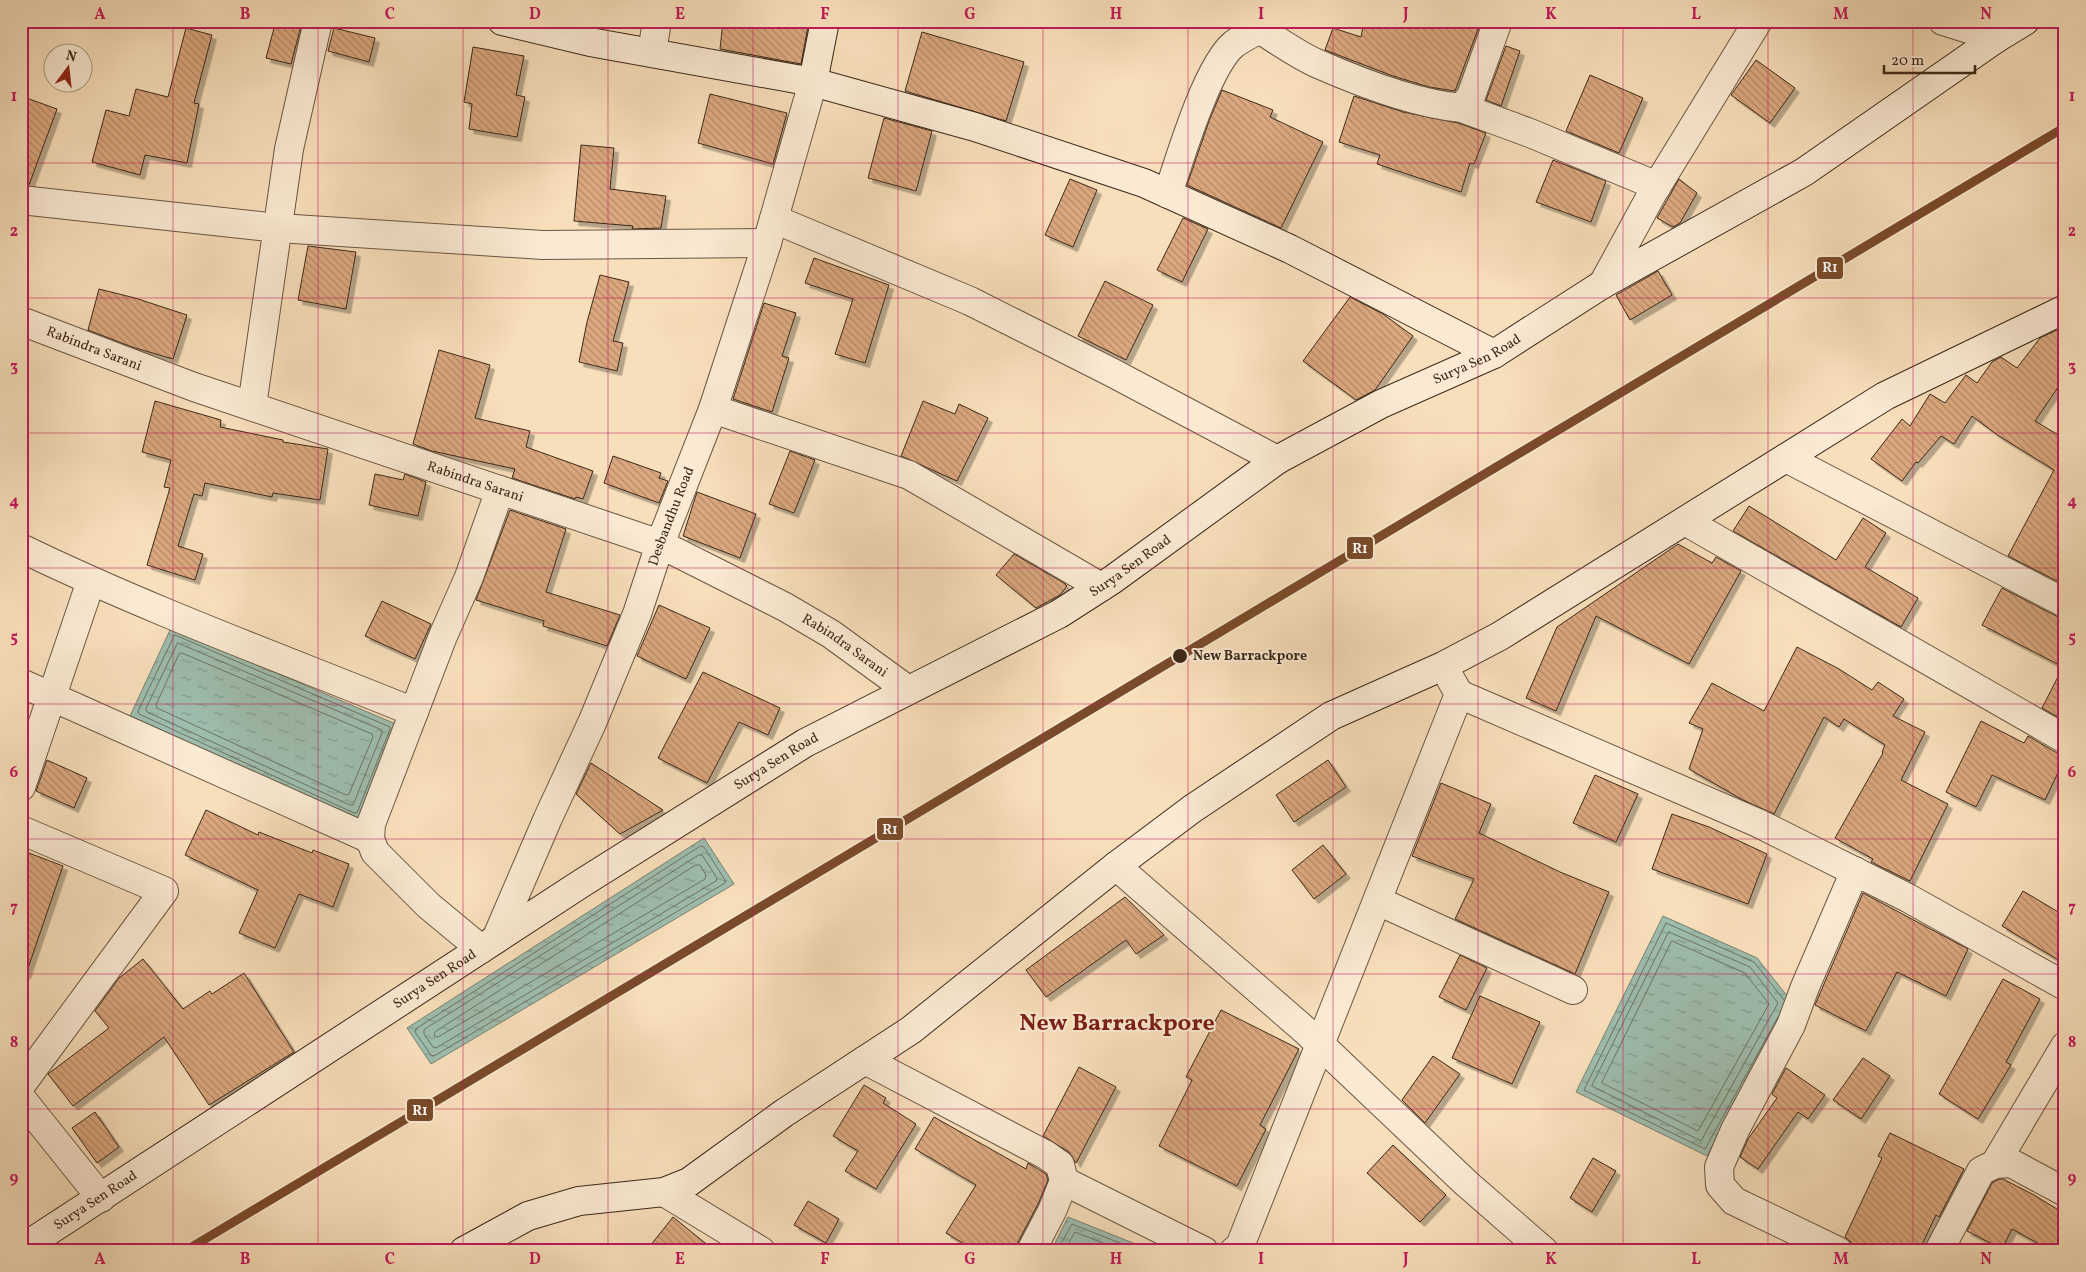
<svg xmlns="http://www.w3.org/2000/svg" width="2086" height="1272" font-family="Vollkorn,serif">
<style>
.water{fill:url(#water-ripples);stroke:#778172}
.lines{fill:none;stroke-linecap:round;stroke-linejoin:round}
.shore{stroke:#6d7263;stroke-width:1}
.building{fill:url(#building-back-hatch);stroke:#3c2819;filter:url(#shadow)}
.street-casing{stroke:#6b5642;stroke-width:30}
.secondary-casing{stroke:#3c2819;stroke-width:30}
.street{stroke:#faead3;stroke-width:28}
.secondary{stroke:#faead3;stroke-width:28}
.rail-1-casing{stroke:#faead3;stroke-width:12}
.rail-1{stroke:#7a4b2a;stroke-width:9}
.grid{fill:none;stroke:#c2185b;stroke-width:1;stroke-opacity:0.55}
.stop-dot{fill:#3c2819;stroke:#faead3;stroke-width:2}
.labels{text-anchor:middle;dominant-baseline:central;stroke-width:4;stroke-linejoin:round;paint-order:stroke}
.street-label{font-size:14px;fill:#3c2819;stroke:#faead3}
.stop-label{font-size:14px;font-weight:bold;fill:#3c2819;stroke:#faead3;text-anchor:start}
.town-label{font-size:24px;font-weight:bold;fill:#7a1f14;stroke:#faead3}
.line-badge{stroke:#faead3;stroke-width:2}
.badge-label{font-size:14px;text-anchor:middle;font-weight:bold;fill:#fff}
.neatline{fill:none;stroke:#c2185b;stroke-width:2}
.grid-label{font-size:16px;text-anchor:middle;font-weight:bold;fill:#c2185b}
</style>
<defs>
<pattern id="water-ripples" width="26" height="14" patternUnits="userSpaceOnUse" patternTransform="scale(1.25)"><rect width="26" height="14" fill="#9ebdad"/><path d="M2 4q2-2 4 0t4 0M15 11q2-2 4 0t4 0" fill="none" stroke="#829a8c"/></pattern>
<pattern id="building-back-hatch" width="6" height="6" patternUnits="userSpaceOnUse" patternTransform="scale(1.25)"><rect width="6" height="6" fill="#dba87f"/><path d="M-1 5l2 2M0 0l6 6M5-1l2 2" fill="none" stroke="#b38967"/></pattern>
<filter id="shadow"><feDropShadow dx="4.5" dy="4.5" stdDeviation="0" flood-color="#0004"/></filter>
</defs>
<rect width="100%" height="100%" fill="#f8dfbb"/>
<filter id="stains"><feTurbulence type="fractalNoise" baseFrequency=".004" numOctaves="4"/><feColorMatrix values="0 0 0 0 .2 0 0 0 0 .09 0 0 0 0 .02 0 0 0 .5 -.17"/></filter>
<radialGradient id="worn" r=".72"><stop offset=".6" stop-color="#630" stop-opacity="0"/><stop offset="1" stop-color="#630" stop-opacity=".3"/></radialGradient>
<g class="water">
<polygon points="171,628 398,725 359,821 130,716"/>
<polygon points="704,838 734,884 431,1064 407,1028"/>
<polygon points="1663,916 1757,958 1792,1002 1707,1156 1576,1092"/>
<polygon points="1068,1217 1153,1251 1051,1251"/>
</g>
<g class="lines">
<g class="shore">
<polygon points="175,635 390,727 390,729 357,813 354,813 139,714 138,712"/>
<polygon points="178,643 382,730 382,733 353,805 350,805 147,712 146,709"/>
<polygon points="182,653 372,734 373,737 349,794 346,795 157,708 156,705 179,654"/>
<polygon points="701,846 704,847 725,880 725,883 434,1056 431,1055 415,1032 416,1029"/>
<polygon points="699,855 702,855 717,878 716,881 436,1048 433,1047 424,1034 424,1030"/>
<polygon points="696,865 700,865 706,875 705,879 438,1037 434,1036 435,1032"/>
<polygon points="1669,932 1750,967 1778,1003 1701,1141 1592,1086"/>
<polygon points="1672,941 1745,973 1769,1004 1698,1131 1602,1083"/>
<polyline points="1778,1017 1705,1149 1584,1090 1666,923 1754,962 1784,1000"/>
<polyline points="1057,1251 1072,1224 1140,1251"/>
<polyline points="1064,1251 1075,1232 1123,1251"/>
</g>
</g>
<g class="building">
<polygon points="276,21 301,26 291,64 266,58"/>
<polygon points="723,21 772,21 808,26 801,64 720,49"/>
<polygon points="1364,21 1481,21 1455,91 1429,87 1393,76 1325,50 1333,28 1361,37"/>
<polygon points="186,28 212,35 194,103 199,104 187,163 145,155 140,175 92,162 106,110 129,116 136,89 168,97"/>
<polygon points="334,28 375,38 369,62 328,51"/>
<polygon points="922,32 1024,62 1006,121 905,91"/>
<polygon points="1506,46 1520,51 1501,106 1486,100"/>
<polygon points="473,47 524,56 516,95 525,97 517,137 469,129 472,104 464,102"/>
<polygon points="1756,60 1795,88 1770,123 1731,95"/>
<polygon points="1590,75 1643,98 1619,153 1566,131"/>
<polygon points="1222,90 1273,110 1270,117 1323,142 1281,228 1187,185 1209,121"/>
<polygon points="710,94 787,113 773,164 698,143"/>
<polygon points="21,96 57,109 29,185 21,185"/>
<polygon points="1354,96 1403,112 1458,123 1486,133 1474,164 1470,163 1461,192 1377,164 1380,155 1339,142"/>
<polygon points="884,118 932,131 916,191 868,178"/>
<polygon points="581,145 614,148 610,189 666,196 661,228 632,229 633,226 574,221"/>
<polygon points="1553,160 1606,181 1591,222 1536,202"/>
<polygon points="1070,179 1097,190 1073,247 1045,235"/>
<polygon points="1679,179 1697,193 1680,223 1673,227 1657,218"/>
<polygon points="1183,218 1208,229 1182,282 1157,270"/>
<polygon points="308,246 356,252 346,309 298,300"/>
<polygon points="814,258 889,285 865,363 835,354 853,299 805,283"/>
<polygon points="1658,271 1672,295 1630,320 1616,295"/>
<polygon points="600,275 629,282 613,341 623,343 617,371 579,362 587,322"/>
<polygon points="1105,281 1153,305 1126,360 1078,336"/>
<polygon points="99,289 135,298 187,315 173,359 132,347 88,330"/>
<polygon points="1350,297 1383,314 1413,336 1375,390 1356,400 1303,361"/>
<polygon points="764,303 796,313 782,356 789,358 772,412 733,399"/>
<polygon points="2065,326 2065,377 2035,421 2065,439 2065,585 2008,556 2054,470 1999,436 1972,416 1954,444 1941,436 1918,463 1916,462 1902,481 1871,459 1902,419 1910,426 1930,394 1945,403 1966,375 1977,383 1992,362 2001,357 2017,368 2040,338"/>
<polygon points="439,350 490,365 475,418 530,431 526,447 593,471 583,499 576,497 575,499 512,478 515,469 432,451 413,444"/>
<polygon points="155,401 221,420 220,427 283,440 283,442 328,449 320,500 273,493 272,497 205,483 202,496 194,494 178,546 203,554 195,580 147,565 170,488 164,487 171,460 142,452"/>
<polygon points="923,401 955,414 959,404 988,418 957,481 901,456"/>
<polygon points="790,451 815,460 794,513 769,504"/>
<polygon points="613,456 661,473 659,478 668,481 659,503 604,483"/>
<polygon points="375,474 403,480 405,474 426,482 418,516 369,505"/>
<polygon points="697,492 756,514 740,558 683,536"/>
<polygon points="1749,506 1836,560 1863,518 1886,533 1865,567 1918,598 1901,627 1733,531"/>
<polygon points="510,510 566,529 546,592 620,615 607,646 543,626 544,621 476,600"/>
<polygon points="1678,544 1712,563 1716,557 1741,571 1689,664 1596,616 1556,711 1526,698 1557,627"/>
<polygon points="1014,554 1064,583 1067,586 1060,595 1036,608 996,575"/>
<polygon points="2002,588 2058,617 2065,618 2065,721 2042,708 2063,667 1982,625"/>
<polygon points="382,601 431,624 415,659 365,636"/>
<polygon points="659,605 710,628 686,679 637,656"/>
<polygon points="1797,647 1839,669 1872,690 1878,682 1904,699 1893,716 1925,732 1901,780 1948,804 1910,881 1871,862 1873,859 1835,838 1883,753 1882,752 1885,745 1844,719 1839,727 1824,717 1774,814 1743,800 1689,769 1703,729 1689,723 1712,683 1764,711"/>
<polygon points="703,672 780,708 768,735 739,722 707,783 658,758"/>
<polygon points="1981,721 2024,743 2028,736 2057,753 2065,755 2065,758 2045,800 1992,775 1976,807 1946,792"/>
<polygon points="47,760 87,778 74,808 36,791"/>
<polygon points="1328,760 1346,787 1294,822 1276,795"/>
<polygon points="591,763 663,810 620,834 576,794"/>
<polygon points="1595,775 1638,794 1616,842 1573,823"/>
<polygon points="1441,783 1491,804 1479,833 1560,872 1609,892 1575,974 1455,919 1474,879 1412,856"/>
<polygon points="206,810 258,835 259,832 312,853 313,850 349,864 333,907 299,894 275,948 239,933 258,890 185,855"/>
<polygon points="1672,814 1709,827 1767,854 1748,904 1652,869"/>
<polygon points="1323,845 1346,874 1314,899 1292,870"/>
<polygon points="21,850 63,866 26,974 21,973"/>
<polygon points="2023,891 2065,916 2065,964 2002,926"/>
<polygon points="1863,893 1968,949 1946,996 1897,972 1866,1031 1815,1005"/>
<polygon points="1125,897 1164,935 1136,954 1126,940 1046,997 1026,970"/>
<polygon points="1460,955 1487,968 1466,1010 1439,997"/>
<polygon points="143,959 183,1009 210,991 212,994 244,973 294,1052 209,1105 164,1037 73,1106 48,1074 109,1028 95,1011 119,978"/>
<polygon points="2003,979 2040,999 2006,1062 2011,1065 1978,1119 1939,1094"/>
<polygon points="1480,996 1540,1022 1512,1084 1452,1058"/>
<polygon points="1221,1010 1299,1049 1260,1125 1266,1129 1237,1186 1159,1146 1192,1080 1186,1077"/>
<polygon points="1433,1056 1460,1074 1425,1123 1402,1100"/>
<polygon points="1863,1058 1890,1076 1861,1119 1833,1100"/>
<polygon points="1079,1067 1116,1087 1076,1163 1069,1152 1043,1136"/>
<polygon points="1786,1068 1825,1095 1808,1119 1798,1112 1758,1169 1740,1157 1748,1139 1777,1098 1772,1094"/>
<polygon points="864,1085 886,1098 883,1103 916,1124 876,1189 845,1171 858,1151 833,1136"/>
<polygon points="95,1112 119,1147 97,1163 72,1128"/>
<polygon points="934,1117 1026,1169 1028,1163 1046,1174 1048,1180 1038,1204 1017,1244 1016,1251 976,1251 946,1233 976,1185 915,1149"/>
<polygon points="1890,1133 1964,1169 1939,1217 1936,1215 1919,1251 1857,1251 1853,1249 1851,1242 1845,1237 1882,1158 1878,1156"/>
<polygon points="1393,1145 1446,1195 1420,1222 1367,1173"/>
<polygon points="1593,1158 1616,1171 1592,1212 1570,1198"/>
<polygon points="1999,1179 2003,1179 2034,1195 2065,1214 2065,1251 2052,1251 2012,1229 2002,1249 1967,1231 1992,1183"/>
<polygon points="808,1201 839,1219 826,1243 794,1225"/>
<polygon points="673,1217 715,1251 646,1251"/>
</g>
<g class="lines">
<defs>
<g id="street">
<path d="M1247 21C1270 35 1292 52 1316 63 1359 82 1416 104 1462 108L1471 96 1498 21"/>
<polyline points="1943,21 1997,38"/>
<polyline points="652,52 657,21"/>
<polyline points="1462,108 1530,133 1657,186"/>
<path d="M1168 194C1180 158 1207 66 1234 44 1246 35 1262 29 1274 21"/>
<polyline points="21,200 278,228 543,245 767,243"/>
<polyline points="774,219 970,301 1111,372 1277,460"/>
<polyline points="1603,284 1652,194 1758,21"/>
<path id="s1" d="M21 321 194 387 660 544 785 607 831 634 908 690"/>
<polyline points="252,406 289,149 318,21"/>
<polyline points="713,409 909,475 1101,587"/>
<polyline points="1786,458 2065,603"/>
<polyline points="1685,521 2065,739"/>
<path d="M21 548C149 610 283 659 414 712"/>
<polyline points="21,683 370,839"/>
<polyline points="1459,694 1758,823 1908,898 2065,986"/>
<polyline points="21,787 91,581"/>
<polyline points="21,830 164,891 21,1085"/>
<polyline points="1116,866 1307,1032 1466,1183 1544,1251"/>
<polyline points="1378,901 1573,990"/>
<path id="s2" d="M496 939 548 818 592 723 637 614 660 544 713 409 767 243 813 82"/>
<polyline points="481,949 429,906 375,852 370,839 371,824 443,636 469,577 500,490"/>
<polyline points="865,1060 1046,1155 1060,1165 1064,1181 1052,1211 1031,1251"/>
<polyline points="21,1098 101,1198"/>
<polyline points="1995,1164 2065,1046"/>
<polyline points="1064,1181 1204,1251"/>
<polyline points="664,1192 761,1251"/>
<polyline points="1234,1251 1240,1246 1459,694 1450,678"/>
<polyline points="1838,1251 1734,1201 1720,1185 1719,1167 1735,1130 1791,1025 1805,987 1855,871"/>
<polyline points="1939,1251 1981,1171 1995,1164 2011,1163 2065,1192"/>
</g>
<g id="secondary">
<polyline points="502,21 590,42 813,82 975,127 1144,183 1290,249 1494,354"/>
<polyline points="813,82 825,21"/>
<path id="s3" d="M21 1249 582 883 805 743 1059 614 1112 580 1277 460 1381 404 1494 354 1603 284 1804 172 1997 38 2025 21"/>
<polyline points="464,1251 528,1216 579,1201 664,1192 689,1182 784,1113 911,1030 1116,866 1192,809 1331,716 1443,666 1500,636 1885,396 2065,309"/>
</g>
</defs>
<use href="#street" class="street-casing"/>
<use href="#secondary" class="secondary-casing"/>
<use href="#street" class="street"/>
<use href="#secondary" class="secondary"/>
<defs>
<polyline id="rail-1" points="185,1251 2065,127"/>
</defs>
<use href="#rail-1" class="rail-1-casing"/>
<use href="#rail-1" class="rail-1"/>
</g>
<path class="grid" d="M173 21V1251M318 21V1251M463 21V1251M608 21V1251M753 21V1251M898 21V1251M1043 21V1251M1188 21V1251M1333 21V1251M1478 21V1251M1623 21V1251M1768 21V1251M1913 21V1251M21 163H2065M21 298H2065M21 433H2065M21 568H2065M21 704H2065M21 839H2065M21 974H2065M21 1109H2065"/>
<circle class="stop-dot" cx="1180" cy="656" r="8"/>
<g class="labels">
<g class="street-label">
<text stroke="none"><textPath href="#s1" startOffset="78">Rabindra Sarani</textPath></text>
<text stroke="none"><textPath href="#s3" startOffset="1709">Surya Sen Road</textPath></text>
<text stroke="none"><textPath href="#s1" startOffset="482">Rabindra Sarani</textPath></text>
<text stroke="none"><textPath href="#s2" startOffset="458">Desbandhu Road</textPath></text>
<text stroke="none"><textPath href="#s3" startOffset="1304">Surya Sen Road</textPath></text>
<text stroke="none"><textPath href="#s1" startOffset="888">Rabindra Sarani</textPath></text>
<text stroke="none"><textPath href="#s3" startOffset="899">Surya Sen Road</textPath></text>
<text stroke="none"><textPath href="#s3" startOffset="494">Surya Sen Road</textPath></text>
<text stroke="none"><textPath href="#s3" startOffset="89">Surya Sen Road</textPath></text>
</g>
<g class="stop-label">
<text x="1193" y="656">New Barrackpore</text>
</g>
<g class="town-label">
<text x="1117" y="1024">New Barrackpore</text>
</g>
</g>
<g class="line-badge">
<rect x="1816" y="256" width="28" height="24" rx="5" fill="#7a4b2a"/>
<rect x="1346" y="536" width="28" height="24" rx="5" fill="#7a4b2a"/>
<rect x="876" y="817" width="28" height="24" rx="5" fill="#7a4b2a"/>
<rect x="406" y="1098" width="28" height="24" rx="5" fill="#7a4b2a"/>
</g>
<g class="badge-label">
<text x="1830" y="272">R1</text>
<text x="1360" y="553">R1</text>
<text x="890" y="834">R1</text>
<text x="420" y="1115">R1</text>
</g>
<rect width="2086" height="1272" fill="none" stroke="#f8dfbb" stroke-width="55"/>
<g transform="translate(68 68) rotate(15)"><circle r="24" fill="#faead3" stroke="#ae9c89"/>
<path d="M0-4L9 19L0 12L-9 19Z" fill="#8f2418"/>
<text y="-8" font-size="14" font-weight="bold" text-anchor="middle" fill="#3c2819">N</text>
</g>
<path d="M1884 65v8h91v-8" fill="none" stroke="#3c2819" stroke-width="2.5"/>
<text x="1891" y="65" font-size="15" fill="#3c2819" stroke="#faead3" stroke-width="4" paint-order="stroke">20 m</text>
<rect x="28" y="28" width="2030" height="1216" class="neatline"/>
<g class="grid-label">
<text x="100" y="19">A</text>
<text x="245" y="19">B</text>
<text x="390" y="19">C</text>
<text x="535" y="19">D</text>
<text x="680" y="19">E</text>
<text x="825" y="19">F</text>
<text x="970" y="19">G</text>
<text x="1116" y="19">H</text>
<text x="1261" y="19">I</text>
<text x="1406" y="19">J</text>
<text x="1551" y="19">K</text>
<text x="1696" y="19">L</text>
<text x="1841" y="19">M</text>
<text x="1986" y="19">N</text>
<text x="14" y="101">1</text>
<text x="2072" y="101">1</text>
<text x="14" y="236">2</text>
<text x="2072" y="236">2</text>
<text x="14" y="371">3</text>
<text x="2072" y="371">3</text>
<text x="14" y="506">4</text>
<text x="2072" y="506">4</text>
<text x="14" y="642">5</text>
<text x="2072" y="642">5</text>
<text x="14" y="777">6</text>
<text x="2072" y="777">6</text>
<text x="14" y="912">7</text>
<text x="2072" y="912">7</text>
<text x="14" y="1047">8</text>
<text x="2072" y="1047">8</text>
<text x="14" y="1183">9</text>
<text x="2072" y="1183">9</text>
<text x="100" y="1264">A</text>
<text x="245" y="1264">B</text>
<text x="390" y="1264">C</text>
<text x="535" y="1264">D</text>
<text x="680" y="1264">E</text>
<text x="825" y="1264">F</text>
<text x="970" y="1264">G</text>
<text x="1116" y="1264">H</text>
<text x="1261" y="1264">I</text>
<text x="1406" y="1264">J</text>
<text x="1551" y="1264">K</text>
<text x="1696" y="1264">L</text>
<text x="1841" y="1264">M</text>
<text x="1986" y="1264">N</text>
</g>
<rect width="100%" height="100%" filter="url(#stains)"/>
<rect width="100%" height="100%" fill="url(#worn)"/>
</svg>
